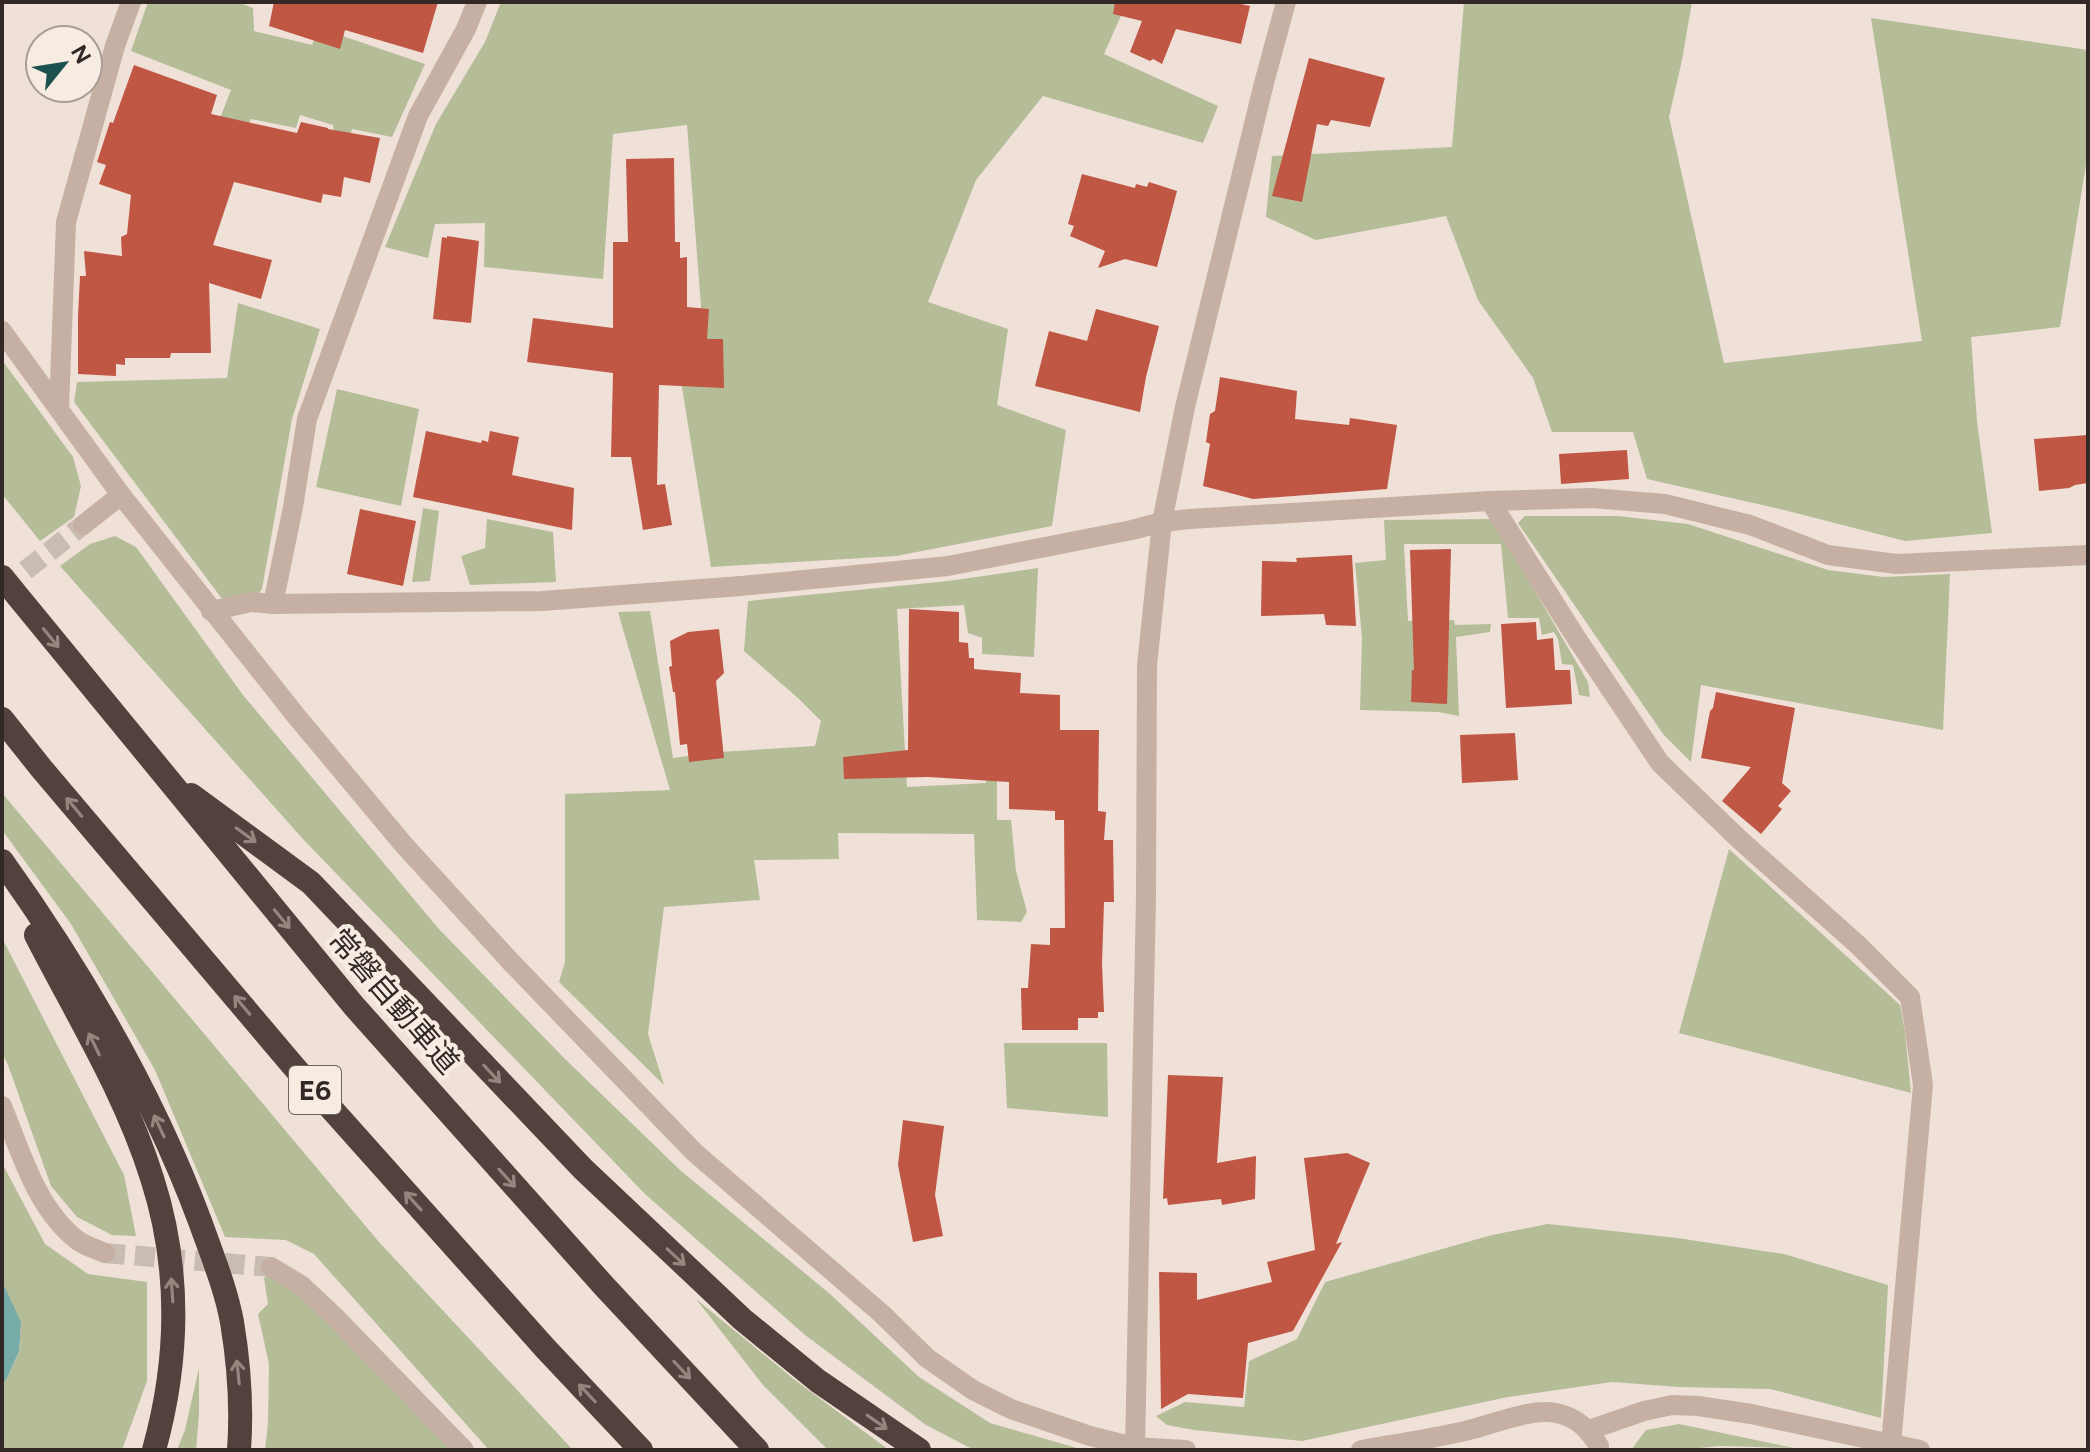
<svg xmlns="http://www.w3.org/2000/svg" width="2090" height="1452" font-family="Figtree,'Noto Sans JP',sans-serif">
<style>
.green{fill:#b4bd98}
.water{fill:#77aba8}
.building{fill:#c05644}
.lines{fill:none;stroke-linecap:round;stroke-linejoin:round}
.minor-tunnel{stroke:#c9bcb3;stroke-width:20;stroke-dasharray:20 10;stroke-linecap:butt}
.minor{stroke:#c6b0a4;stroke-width:20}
.tertiary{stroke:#c6b0a4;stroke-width:20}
.motorway{stroke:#52413c;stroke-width:24}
.oneway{stroke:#94857e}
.labels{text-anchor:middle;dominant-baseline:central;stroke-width:8;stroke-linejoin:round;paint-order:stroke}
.shield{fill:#f7ece2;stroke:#6d635e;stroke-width:2}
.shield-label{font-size:28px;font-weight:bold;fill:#322825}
.street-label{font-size:30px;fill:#322825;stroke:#f7ece2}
</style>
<rect width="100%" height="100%" fill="#efe1d7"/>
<g class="green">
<polygon points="148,2 238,2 253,8 254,31 312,45 319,28 425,64 392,137 352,129 350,137 334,133 333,125 300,115 296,128 251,119 238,149 213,136 231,90 131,51"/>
<polygon points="501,2 1127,2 1104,54 1218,106 1203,143 1043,96 976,180 928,302 1008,329 997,405 1066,430 1052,526 896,556 711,567 680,375 706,371 687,125 613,134 603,279 484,267 485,223 435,224 428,258 385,247 436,124 485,42"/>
<polygon points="1464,2 1692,2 1682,60 1669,117 1724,363 1922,341 1871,18 2088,50 2088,152 2060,327 1971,337 1977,422 1992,533 1905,541 1784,510 1647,479 1633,432 1552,432 1533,378 1478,300 1446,216 1316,240 1266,217 1272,156 1452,147"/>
<polygon points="238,303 320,329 292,419 262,589 254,599 223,600 74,402 77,382 227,378"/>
<polygon points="2,360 73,457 81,486 74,517 40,541 2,494"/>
<polygon points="337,389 419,409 401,506 316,487"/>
<polygon points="423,508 439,511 430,581 412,582"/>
<polygon points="1525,516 1618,516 1688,524 1828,570 1884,577 1950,574 1943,730 1701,685 1691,762 1663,734 1518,523"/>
<polygon points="487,519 553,532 556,582 470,585 461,556 485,548"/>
<polygon points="1493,519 1588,682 1590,697 1579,695 1573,665 1562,664 1558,639 1554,632 1542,635 1539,618 1508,618 1501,544 1404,544 1408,621 1454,620 1455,625 1491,624 1490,632 1456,637 1459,716 1438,712 1360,710 1362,638 1355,563 1386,560 1384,520"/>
<polygon points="115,536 136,547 243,695 438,928 564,1058 680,1170 830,1294 919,1377 990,1423 1084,1450 974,1450 926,1425 805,1335 645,1194 302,838 60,566 90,544"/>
<polygon points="1038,568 1034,657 982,654 982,638 968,633 964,605 897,609 907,787 986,783 988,757 997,758 997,820 1011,820 1016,871 1027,912 1021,922 977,920 974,834 838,833 839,859 754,860 760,900 664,907 648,1034 664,1085 559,982 565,962 565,794 670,790 618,612 650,611 673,758 720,752 815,746 821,721 798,698 744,651 748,601 948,581"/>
<polygon points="2,793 379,1242 573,1450 489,1450 314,1254 286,1240 225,1237 155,1070 71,924 2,830"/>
<polygon points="1729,849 1900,1005 1905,1032 1911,1093 1679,1033"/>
<polygon points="2,938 124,1175 136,1236 112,1235 77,1217 51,1186 8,1065 2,1052"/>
<polygon points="1004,1043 1107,1043 1108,1117 1007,1108"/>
<polygon points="2,1163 45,1244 88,1274 147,1282 147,1381 122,1450 2,1450 2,1383 6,1380 19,1353 21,1323 2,1281"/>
<polygon points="1548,1224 1677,1238 1784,1254 1888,1285 1881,1418 1770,1389 1679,1387 1612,1382 1508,1397 1302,1441 1194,1430 1167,1425 1156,1416 1185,1402 1244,1407 1249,1361 1297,1339 1325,1282 1492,1235"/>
<polygon points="268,1275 301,1281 456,1450 265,1450 268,1424 269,1364 258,1314 268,1304 264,1278"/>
<polygon points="696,1299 795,1380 889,1450 828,1450 763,1385"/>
<polygon points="199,1368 199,1414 196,1450 177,1450 185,1430"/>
<polygon points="1679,1424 1794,1448 1719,1446 1680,1450 1631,1450 1646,1430"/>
</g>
<polygon class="water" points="2,1281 21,1322 19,1352 6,1380 2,1383"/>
<g class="building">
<polygon points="274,2 438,2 423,53 345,30 340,49 269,26"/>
<polygon points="1115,2 1232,2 1250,6 1241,44 1176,29 1162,64 1153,59 1150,61 1130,52 1142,21 1113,14"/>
<polygon points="1309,58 1385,78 1370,127 1331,120 1328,126 1317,124 1302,202 1272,196"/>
<polygon points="134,65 217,95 211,114 297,133 301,122 328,128 328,129 380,138 370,183 344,177 341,197 323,194 321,203 234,182 213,245 272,260 261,299 209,283 211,353 171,353 170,358 125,358 125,365 116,364 116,376 78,374 78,317 80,276 86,276 84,251 122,256 121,237 127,234 131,195 99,184 106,165 97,162 110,122 113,123"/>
<polygon points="674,158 675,242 680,242 680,258 687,257 687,307 709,309 707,339 723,339 724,388 659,385 657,485 665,484 672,525 643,530 631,457 611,457 613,373 527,362 533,318 613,328 613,242 628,242 626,159"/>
<polygon points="1082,174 1135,188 1136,184 1147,187 1149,182 1177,191 1157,267 1125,259 1098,268 1105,251 1070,236 1074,226 1068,224"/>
<polygon points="447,236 479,241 471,323 433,319 442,237 447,238"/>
<polygon points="1096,309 1159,326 1146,377 1140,412 1035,386 1049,331 1087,341"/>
<polygon points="1220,377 1297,391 1295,419 1349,425 1350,418 1397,425 1387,489 1253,499 1203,486 1210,444 1206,442 1210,414 1215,411"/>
<polygon points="426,431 481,443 482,440 488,442 490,431 519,437 512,475 574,488 572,530 413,497"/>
<polygon points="2088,435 2088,483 2075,485 2069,488 2039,491 2034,439"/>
<polygon points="1627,450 1629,479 1561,484 1559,454"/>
<polygon points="360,509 416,521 403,586 347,574"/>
<polygon points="1451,549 1447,704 1411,702 1412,670 1414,670 1410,550"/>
<polygon points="1352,555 1356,626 1326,625 1324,614 1261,616 1262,561 1297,562 1296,558"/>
<polygon points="909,609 959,612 959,642 968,643 969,658 974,658 974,669 1021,673 1020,693 1060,695 1060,730 1099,730 1098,811 1106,812 1104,840 1113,840 1114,902 1104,902 1102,964 1104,1012 1098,1012 1098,1018 1078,1018 1078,1030 1022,1030 1021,988 1028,988 1031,944 1050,945 1050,928 1065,928 1064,820 1055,820 1055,811 1009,809 1009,782 928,777 844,779 843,757 908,750"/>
<polygon points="1536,622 1537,640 1553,638 1555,670 1570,670 1572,704 1506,708 1501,624"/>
<polygon points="719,629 724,673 716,681 724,758 689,762 687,744 680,745 675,692 673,692 669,667 672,666 670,641 688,632"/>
<polygon points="1716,692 1795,708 1782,783 1791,791 1778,806 1782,809 1761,834 1722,801 1751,767 1701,758 1710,711 1713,708"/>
<polygon points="1515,733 1518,780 1462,783 1460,735"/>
<polygon points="1168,1075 1223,1077 1217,1163 1256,1156 1255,1199 1222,1205 1221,1199 1168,1205 1167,1198 1163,1199"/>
<polygon points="903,1120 944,1126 935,1195 943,1236 913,1242 898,1165"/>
<polygon points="1347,1153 1370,1163 1336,1244 1342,1242 1293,1331 1248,1343 1243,1398 1188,1394 1161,1409 1159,1272 1197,1273 1197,1300 1272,1282 1267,1262 1315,1250 1304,1158"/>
</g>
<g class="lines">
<g class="minor-tunnel">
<polyline points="2,589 83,525"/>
<polyline points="105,1253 271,1267"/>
</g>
<g class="minor">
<polyline points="2,331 121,495 297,717 404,845 510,961 694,1152 882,1314 927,1358 973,1390 1011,1409 1090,1436 1134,1447 1186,1450"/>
<polyline points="59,409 66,222 115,46 131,2"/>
<polyline points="1490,501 1577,639 1660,763 1739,839 1858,945 1910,997 1923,1085 1891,1444"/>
<polyline points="83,525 121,495"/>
<polyline points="273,604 293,507 307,419 418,116 466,29 477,2"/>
<polyline points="211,611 251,602 273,604 542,601 741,586 948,566 1132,530 1162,522 1190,519 1490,501 1592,498 1665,504 1750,525 1828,555 1896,564 2088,555"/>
<path d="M2 1106C21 1152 36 1208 77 1240 85 1246 96 1249 105 1253"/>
<polyline points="271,1267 301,1285 334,1316 464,1450"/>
<polyline points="1589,1430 1644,1411 1672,1405 1698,1406 1751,1414 1920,1450"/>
<path d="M1361 1450C1395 1444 1430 1439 1465 1431 1492 1425 1529 1408 1556 1413 1577 1417 1588 1429 1599 1446"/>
</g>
<polyline class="tertiary" points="1135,1450 1146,895 1147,665 1162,522 1185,407 1264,83 1286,2"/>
<g class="motorway">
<polyline points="2,577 354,1006 604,1286 757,1450"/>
<polyline points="2,719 41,768 295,1068 545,1348 641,1450"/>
<polyline points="191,795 311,883 583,1169 742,1319 818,1381 919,1450"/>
<path d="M2 861C82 973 153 1094 201 1224 212 1255 226 1289 232 1322 239 1364 242 1408 239 1450"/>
<path d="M36 935C77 1015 125 1092 152 1178 181 1268 179 1360 154 1450"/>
</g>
</g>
<defs><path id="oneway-shaft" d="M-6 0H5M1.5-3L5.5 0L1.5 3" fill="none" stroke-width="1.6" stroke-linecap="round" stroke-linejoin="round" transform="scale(2)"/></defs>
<g class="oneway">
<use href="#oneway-shaft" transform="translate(51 638) rotate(51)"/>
<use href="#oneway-shaft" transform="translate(74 807) rotate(-130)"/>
<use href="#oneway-shaft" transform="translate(246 835) rotate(36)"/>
<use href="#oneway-shaft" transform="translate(282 919) rotate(50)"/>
<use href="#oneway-shaft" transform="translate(242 1005) rotate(-130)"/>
<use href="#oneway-shaft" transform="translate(94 1044) rotate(-116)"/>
<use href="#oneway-shaft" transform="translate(492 1074) rotate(47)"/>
<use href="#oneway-shaft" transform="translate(159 1126) rotate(-115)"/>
<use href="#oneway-shaft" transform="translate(507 1178) rotate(48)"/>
<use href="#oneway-shaft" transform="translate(413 1201) rotate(-132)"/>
<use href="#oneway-shaft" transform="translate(676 1257) rotate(43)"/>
<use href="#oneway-shaft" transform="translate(172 1290) rotate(-94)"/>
<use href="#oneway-shaft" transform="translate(682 1370) rotate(47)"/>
<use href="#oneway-shaft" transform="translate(238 1372) rotate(-96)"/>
<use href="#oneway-shaft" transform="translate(587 1393) rotate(-133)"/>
<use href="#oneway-shaft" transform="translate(877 1422) rotate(35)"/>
</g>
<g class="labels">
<rect class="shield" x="289" y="1066" width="52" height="48" rx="6"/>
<g class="shield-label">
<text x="315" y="1090">E6</text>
</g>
<g class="street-label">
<text transform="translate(394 1001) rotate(49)">常磐自動車道</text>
</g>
</g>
<rect width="2090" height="1452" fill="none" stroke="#322825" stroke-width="8"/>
<g transform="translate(64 64) rotate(60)"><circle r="38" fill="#f7ece2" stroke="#a89e96" stroke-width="2"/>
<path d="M0-6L14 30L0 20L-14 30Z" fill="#1d514f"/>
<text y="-12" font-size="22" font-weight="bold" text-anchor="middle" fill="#322825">N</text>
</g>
</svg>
